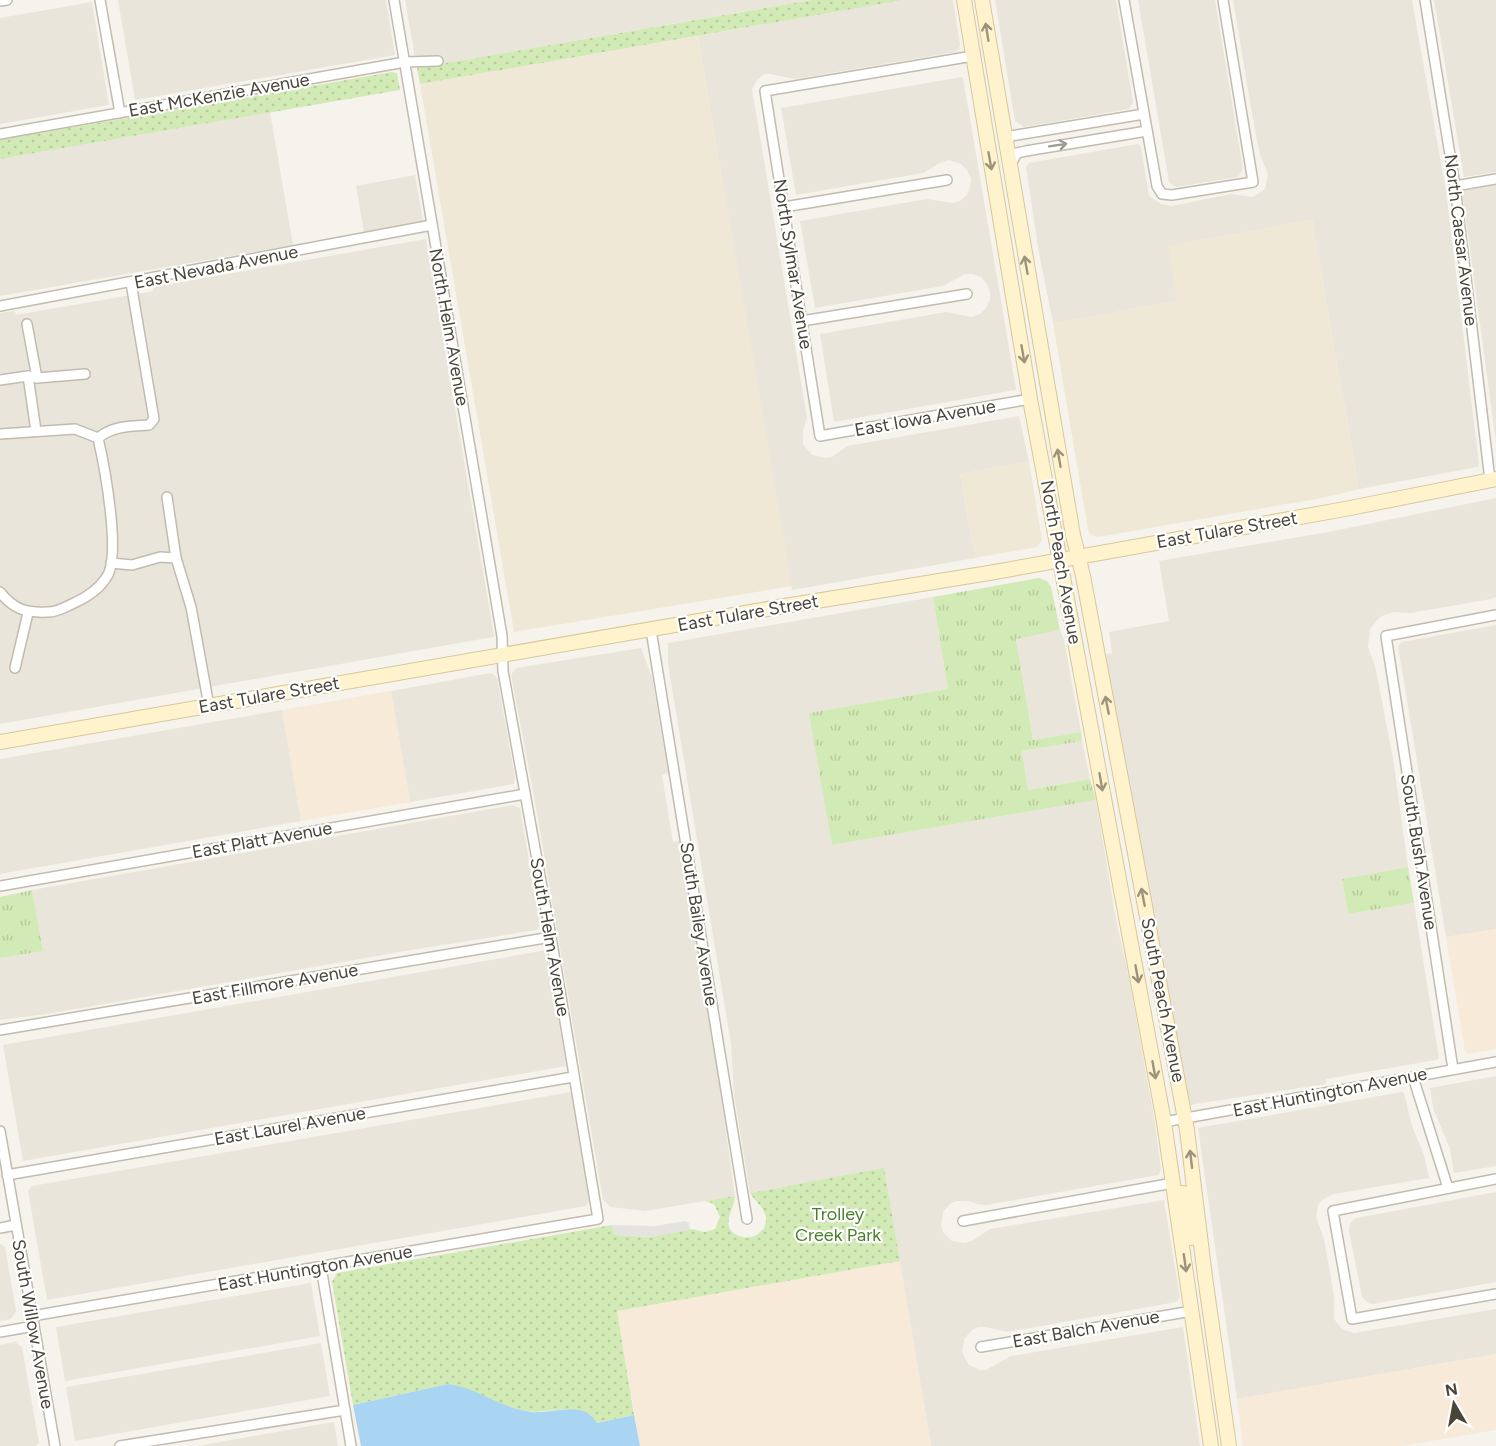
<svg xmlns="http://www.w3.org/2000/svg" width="1496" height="1446" font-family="Figtree,sans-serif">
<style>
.residential{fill:#eae5da}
.commercial{fill:#f7ead8}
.education{fill:#efe8d6}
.grass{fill:url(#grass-tufts)}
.park{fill:url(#park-dots)}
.parking{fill:#e5e3e0}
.water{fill:#a9d4f2}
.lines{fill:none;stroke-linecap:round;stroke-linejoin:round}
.minor-casing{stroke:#c2bbae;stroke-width:12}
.secondary-casing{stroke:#d6c79b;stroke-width:16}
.minor{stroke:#fff;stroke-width:9}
.secondary{stroke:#fff3cd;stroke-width:14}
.oneway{stroke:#9c937c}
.oneway2{stroke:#9c9892}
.labels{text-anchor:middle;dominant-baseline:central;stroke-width:4.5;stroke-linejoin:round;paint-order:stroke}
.street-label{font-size:18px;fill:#4b4439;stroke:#fff}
.park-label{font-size:18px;fill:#4a7f2a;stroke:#fff}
</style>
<defs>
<pattern id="grass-tufts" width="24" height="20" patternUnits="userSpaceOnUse" patternTransform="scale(1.5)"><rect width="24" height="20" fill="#d2eab5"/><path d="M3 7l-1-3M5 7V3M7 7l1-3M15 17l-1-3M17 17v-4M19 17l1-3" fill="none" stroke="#b6ca9c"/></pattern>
<pattern id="park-dots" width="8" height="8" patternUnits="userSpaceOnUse" patternTransform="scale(1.5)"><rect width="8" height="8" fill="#d2eab5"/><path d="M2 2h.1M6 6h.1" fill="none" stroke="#b6ca9c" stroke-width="1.8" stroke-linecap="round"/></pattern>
</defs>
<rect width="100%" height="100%" fill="#f6f3ec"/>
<g class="residential">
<polygon points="118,0 386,0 395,55 135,100"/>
<polygon points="405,0 811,0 417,68"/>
<polygon points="904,0 953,0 960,44 959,49 955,52 795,79 770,74 764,74 757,80 752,89 807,418 803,431 803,444 812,455 825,458 832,457 847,446 1019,416 1029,462 960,474 975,558 792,590 698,36"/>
<polygon points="995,0 1116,0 1133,102 1129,109 1024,127 1015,121"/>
<polygon points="1138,0 1215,0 1243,169 1238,177 1176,187 1169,182"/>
<polygon points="1233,0 1412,0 1446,191 1479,464 1477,467 1359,489 1312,220 1169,246 1178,301 1053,323 1039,253 1026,167 1029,163 1138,144 1141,147 1149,196 1161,204 1171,206 1231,194 1253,197 1265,189 1268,174 1260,155 1255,131"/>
<polygon points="1434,0 1496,0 1496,172 1464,177"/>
<polygon points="92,2 109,105 0,124 0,18"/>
<polygon points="962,77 963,78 1016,389 1015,390 834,422 820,334 946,312 972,317 980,314 986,308 990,300 990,292 987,284 981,277 973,274 965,274 943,286 815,308 800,221 927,199 953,203 960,201 967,195 970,187 971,179 967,170 961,164 949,160 938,164 923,173 796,195 781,108"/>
<polygon points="270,112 293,245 0,296 0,159"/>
<polygon points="415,175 423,222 364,232 356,186"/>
<polygon points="1496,185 1496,442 1462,191"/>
<polygon points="426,239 494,635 493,637 0,724 0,313 15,311 16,315 154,291 153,287"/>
<polygon points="1496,498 1496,597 1491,599 1411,613 1393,612 1380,617 1370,629 1368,647 1375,666 1393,758 1408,867 1342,879 1348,914 1414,903 1439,1058 1436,1060 1326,1079 1326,1084 1189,1105 1173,1034 1104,655 1112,653 1109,632 1169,621 1159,561 1328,532"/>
<polygon points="933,597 948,689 810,713 832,845 1096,800 1116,920 1129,978 1155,1123 1161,1170 1158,1175 986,1205 977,1204 969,1201 957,1201 951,1203 943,1212 941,1226 943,1232 952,1241 965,1243 972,1241 990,1229 1164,1200 1180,1298 1176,1302 1007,1332 985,1327 978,1327 972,1330 964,1339 962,1352 968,1364 979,1370 986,1370 1011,1356 1183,1327 1200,1446 931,1446 884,1169 750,1193 734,1095 731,1044 668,664 668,643"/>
<polygon points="1496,625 1496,929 1446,937 1398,646 1402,642"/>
<polygon points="1060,630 1064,640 1081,732 1033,740 1016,638"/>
<polygon points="641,648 652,677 668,773 662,775 673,842 680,841 714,1047 735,1196 645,1211 611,1207 603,1200 534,796 511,675 516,668"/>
<polygon points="491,673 497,677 515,777 514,784 410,802 391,691"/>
<polygon points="282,710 301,821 0,874 0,759"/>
<polygon points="1082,741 1090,779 1028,790 1022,751"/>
<polygon points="513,805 520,808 540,925 537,930 405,951 47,1014 0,1020 0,958 43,951 32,890"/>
<polygon points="547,950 566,1066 23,1161 3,1045"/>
<polygon points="1496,1076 1496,1166 1454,1173 1450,1149 1433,1108 1430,1088"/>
<polygon points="571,1092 589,1201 586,1206 47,1300 28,1191 32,1186"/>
<polygon points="1402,1092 1404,1093 1412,1126 1424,1155 1429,1178 1334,1194 1322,1200 1318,1205 1316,1217 1324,1239 1334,1296 1334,1319 1342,1329 1354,1333 1496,1309 1496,1354 1237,1399 1198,1128"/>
<polygon points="1496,1192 1496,1282 1373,1304 1368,1303 1362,1297 1349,1231 1350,1223 1356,1218"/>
<polygon points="0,1244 5,1247 16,1311 11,1319 0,1321"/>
<polygon points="311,1283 320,1336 65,1381 56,1327"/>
<polygon points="15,1342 22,1347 39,1443 36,1446 0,1446 0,1345"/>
<polygon points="321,1343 330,1396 75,1441 66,1387"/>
<polygon points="334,1422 338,1446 198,1446 293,1429"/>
</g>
<g class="commercial">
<polygon points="391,691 410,802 301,821 282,710"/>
<polygon points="1496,929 1496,1049 1468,1054 1465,1050 1446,937"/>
<polygon points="900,1261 931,1446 640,1446 617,1311"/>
<polygon points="1496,1354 1496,1430 1402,1446 1243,1446 1237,1399"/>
</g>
<g class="education">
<polygon points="698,36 792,586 514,632 420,84"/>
<polygon points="1312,220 1359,489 1322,498 1098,537 1091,535 1088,530 1053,323 1177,301 1168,246"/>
<polygon points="1029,462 1042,540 1037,547 975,558 960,474"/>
</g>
<g class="grass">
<polygon points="1039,578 1047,581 1051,587 1060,630 1016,639 1033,740 1081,732 1082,741 1022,751 1028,790 1090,779 1096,800 832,845 809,713 948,689 933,597"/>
<polygon points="1408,867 1414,903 1348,914 1342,879"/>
<polygon points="32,890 43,951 0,958 0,897"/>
</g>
<g class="park">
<polygon points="812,0 904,0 420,84 417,68"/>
<polygon points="392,72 397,73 400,90 0,159 0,140"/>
<path d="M884 1168 900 1261 617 1311 634 1415 596 1423 567 1409 535 1412 520 1410 487 1399 465 1388 448 1384 353 1405 332 1282 337 1273 612 1225 614 1233 617 1235 650 1237 693 1229 704 1232 715 1229 720 1217 714 1204 705 1201 735 1196C735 1208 716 1231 743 1237 752 1239 758 1235 764 1228 771 1211 758 1206 750 1193Z"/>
</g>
<polygon class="parking" points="685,1221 689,1223 690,1230 650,1237 617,1235 614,1233 612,1225 655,1226"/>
<path class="water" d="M448 1384C478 1388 502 1409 532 1412 554 1414 583 1399 597 1423L634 1415 640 1446H361L353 1405Z"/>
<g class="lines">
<defs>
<g id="minor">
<polyline points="100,0 120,113"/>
<polyline points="1124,0 1157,186 1162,194 1172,195 1253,182 1223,0"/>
<polyline points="1425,0 1455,186 1490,480"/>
<polyline points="0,1 7,0"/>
<polyline points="973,56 765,91 820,436 1030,399"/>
<polyline points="0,134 405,62 438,61"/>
<polyline points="1005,137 1144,114"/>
<polyline points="1010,166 1017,153 1026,151 1147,131"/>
<polyline points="1455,186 1496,179"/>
<polyline points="784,207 947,180"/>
<polyline points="0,306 432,225"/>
<polyline points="802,321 967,294"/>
<polyline points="27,324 37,378"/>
<polyline points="28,376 37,378 85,374"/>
<polyline points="0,380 28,376 36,431"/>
<path d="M0 434 75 429 98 438C104 464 122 557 106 578 99 589 85 598 74 603 65 607 58 612 48 612 27 613 14 610 0 592"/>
<path d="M98 438C113 426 130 426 149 425L154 419 131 283"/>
<polyline points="167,497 176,558"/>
<polyline points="111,563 132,565 160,557 176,558 191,607 209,706"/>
<polyline points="651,630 747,1219"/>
<polyline points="15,668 28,613"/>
<polyline points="0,886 525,794"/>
<polyline points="0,1030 551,937"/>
<polyline points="1453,1069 1386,636 1496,615"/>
<polyline points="1413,1077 1448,1188"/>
<polyline points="1164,1122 1496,1062"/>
<polyline points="0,1131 55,1446"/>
<polyline points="7,1175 573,1077"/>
<polyline points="1496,1179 1333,1211 1352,1319 1496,1294"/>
<polyline points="963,1221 1173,1183"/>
<polyline points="0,1228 16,1225"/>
<polyline points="321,1267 351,1446"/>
<polyline points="32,1316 598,1219 551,937 503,671 502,636 491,571 394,0"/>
<polyline points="0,1332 34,1326"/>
<polyline points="981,1347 1192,1311"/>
<polyline points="120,1446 345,1410"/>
</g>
<g id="secondary">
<polyline points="964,0 1030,399 1164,1122 1211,1446"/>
<polyline points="982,0 1073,535 1083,576 1187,1130 1205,1277 1229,1446"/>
<polyline points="0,742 785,606 989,573 1345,509 1496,479"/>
<polyline points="1183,1193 1191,1238"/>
</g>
</defs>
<use href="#minor" class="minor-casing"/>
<use href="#secondary" class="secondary-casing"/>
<use href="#minor" class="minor"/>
<use href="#secondary" class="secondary"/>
</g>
<defs><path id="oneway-shaft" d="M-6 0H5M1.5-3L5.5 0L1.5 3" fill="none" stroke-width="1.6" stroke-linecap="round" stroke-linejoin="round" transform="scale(1.5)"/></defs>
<g class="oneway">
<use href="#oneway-shaft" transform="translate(987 32) rotate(-99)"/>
<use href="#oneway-shaft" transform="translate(990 161) rotate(80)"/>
<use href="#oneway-shaft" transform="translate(1026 265) rotate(-100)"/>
<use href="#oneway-shaft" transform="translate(1023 354) rotate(80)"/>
<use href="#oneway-shaft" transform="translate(1059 458) rotate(-100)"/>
<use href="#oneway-shaft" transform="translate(1107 705) rotate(-101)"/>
<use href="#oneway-shaft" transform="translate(1101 782) rotate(80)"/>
<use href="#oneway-shaft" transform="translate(1143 897) rotate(-101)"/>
<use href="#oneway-shaft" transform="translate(1137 974) rotate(80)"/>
<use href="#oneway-shaft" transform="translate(1154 1070) rotate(80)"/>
<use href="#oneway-shaft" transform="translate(1191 1159) rotate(-97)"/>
<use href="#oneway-shaft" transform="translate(1185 1263) rotate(82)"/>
</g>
<use class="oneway2" href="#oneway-shaft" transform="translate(1058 145) rotate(-9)"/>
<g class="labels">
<g class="street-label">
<text transform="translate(219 95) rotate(-10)">East McKenzie Avenue</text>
<text transform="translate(1461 240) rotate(83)">North Caesar Avenue</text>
<text transform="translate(793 264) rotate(81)">North Sylmar Avenue</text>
<text transform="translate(216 267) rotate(-11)">East Nevada Avenue</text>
<text transform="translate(449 327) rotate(80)">North Helm Avenue</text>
<text transform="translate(925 418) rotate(-10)">East Iowa Avenue</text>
<text transform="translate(1227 530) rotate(-10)">East Tulare Street</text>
<text transform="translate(1061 562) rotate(80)">North Peach Avenue</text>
<text transform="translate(748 613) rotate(-10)">East Tulare Street</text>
<text transform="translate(269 695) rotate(-10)">East Tulare Street</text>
<text transform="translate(262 840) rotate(-10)">East Platt Avenue</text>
<text transform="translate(1419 852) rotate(81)">South Bush Avenue</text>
<text transform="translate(699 924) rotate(81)">South Bailey Avenue</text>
<text transform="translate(550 937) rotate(80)">South Helm Avenue</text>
<text transform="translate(275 984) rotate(-10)">East Fillmore Avenue</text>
<text transform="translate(1163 1000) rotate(79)">South Peach Avenue</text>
<text transform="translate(1330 1092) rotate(-11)">East Huntington Avenue</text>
<text transform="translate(290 1126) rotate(-10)">East Laurel Avenue</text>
<text transform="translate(315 1268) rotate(-10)">East Huntington Avenue</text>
<text transform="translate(33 1324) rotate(80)">South Willow Avenue</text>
<text transform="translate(1086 1329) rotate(-10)">East Balch Avenue</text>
</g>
<g class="park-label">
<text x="838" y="1214">Trolley<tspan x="838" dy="21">Creek Park</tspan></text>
</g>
</g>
<g transform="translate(1454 1404) rotate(350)" stroke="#ffffff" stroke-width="4.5" paint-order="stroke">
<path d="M0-4.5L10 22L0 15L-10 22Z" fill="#4b4439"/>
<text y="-9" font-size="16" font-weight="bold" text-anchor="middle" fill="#4b4439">N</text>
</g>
</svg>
